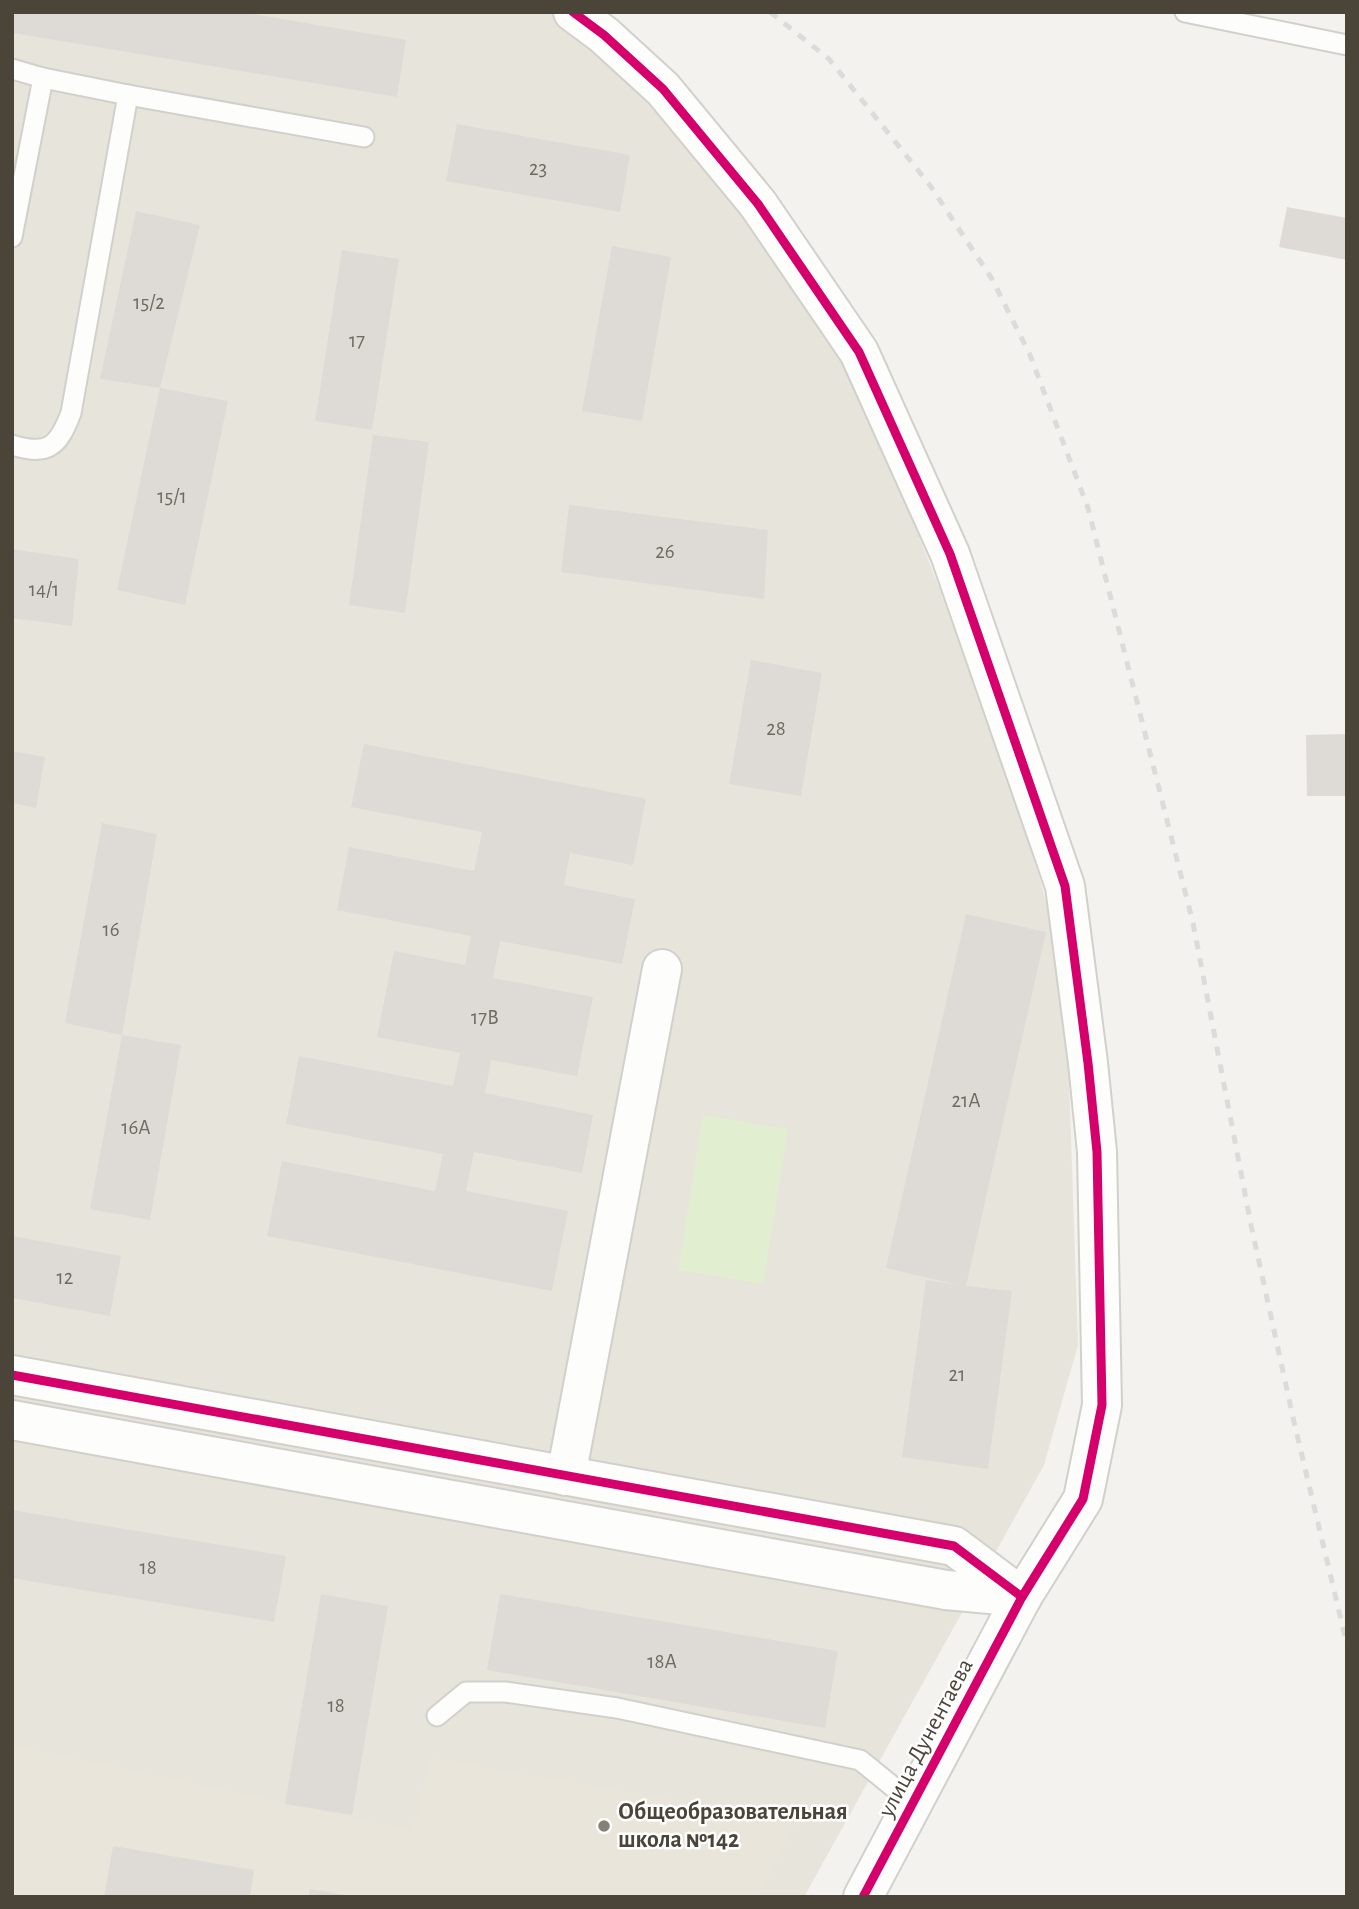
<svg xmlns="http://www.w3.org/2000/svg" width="1359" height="1909" font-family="'Alegreya Sans',sans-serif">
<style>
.residential{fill:#e7e4dc}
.education{fill:#eae5da}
.green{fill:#e1eecf}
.building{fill:#dedbd6}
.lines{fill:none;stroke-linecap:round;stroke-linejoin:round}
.service-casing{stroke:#d2d0cb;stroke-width:23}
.minor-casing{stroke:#d2d0cb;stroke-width:42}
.tertiary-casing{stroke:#d2d0cb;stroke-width:42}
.service{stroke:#fdfdfc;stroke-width:19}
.minor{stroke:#fdfdfc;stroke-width:38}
.tertiary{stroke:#fdfdfc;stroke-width:38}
.rail{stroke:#dbdbda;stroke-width:5;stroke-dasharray:9 9;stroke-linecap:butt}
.cycleway-casing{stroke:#fff;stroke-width:13}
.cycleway{stroke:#d6006c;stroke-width:9}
.poi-dot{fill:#868178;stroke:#fff;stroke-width:2.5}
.labels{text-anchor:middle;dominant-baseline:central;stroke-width:5;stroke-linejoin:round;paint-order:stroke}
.number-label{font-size:21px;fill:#706a61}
.street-label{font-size:24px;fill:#4b4439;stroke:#fff}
.poi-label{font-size:24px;font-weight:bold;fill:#4b4439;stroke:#fff;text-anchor:start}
</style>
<rect width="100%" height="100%" fill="#f4f2ee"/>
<polygon class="residential" points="12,12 556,12 660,104 749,212 849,360 975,678 1041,882 1066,987 1078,1345 1044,1465 804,1897 12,1897"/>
<polygon class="education" points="12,1745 413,1831 430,1758 796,1821 758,1897 12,1897"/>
<polygon class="green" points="703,1115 788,1129 763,1284 678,1270"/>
<g class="building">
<polygon points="13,12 241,12 406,40 397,97 12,33"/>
<polygon points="457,124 630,155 620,212 446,181"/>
<polygon points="1287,207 1347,218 1347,260 1279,247"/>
<polygon points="136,211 200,225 160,388 100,379"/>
<polygon points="612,246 671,257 642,421 582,411"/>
<polygon points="342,250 399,259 372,430 315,421"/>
<polygon points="160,388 228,401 185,605 117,590"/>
<polygon points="373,435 429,442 405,613 349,605"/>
<polygon points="569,505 768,530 764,599 561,572"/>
<polygon points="12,549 79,559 72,626 12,618"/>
<polygon points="751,660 822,673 801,796 729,784"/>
<polygon points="1347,734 1347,796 1307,796 1306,735"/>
<polygon points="364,744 646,799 633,865 570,853 564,885 635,899 622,964 500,941 493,978 593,997 577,1076 491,1060 485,1093 593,1115 582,1173 474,1152 466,1191 568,1211 552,1291 267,1236 282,1161 435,1191 443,1154 286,1124 299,1056 453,1086 460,1053 377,1037 394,951 465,965 471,936 337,910 349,847 474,871 482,832 351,807"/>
<polygon points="12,751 45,757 36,808 12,803"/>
<polygon points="102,823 157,834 122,1035 65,1023"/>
<polygon points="966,914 1046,932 966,1286 1012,1291 988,1469 902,1457 926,1280 959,1285 886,1268"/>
<polygon points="122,1035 181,1045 150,1220 90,1209"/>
<polygon points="12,1236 121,1256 110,1316 12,1298"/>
<polygon points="12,1510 286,1556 274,1622 12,1578"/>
<polygon points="321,1594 388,1606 352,1815 285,1804"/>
<polygon points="500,1594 838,1651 825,1728 487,1670"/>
<polygon points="113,1846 254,1870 250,1897 104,1897"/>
<polygon points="310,1889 345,1895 345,1897 308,1897"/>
</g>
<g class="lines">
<defs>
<g id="service">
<polyline points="1185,12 1347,45"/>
<polyline points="12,69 43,78 128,95 364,137"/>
<polyline points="12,237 43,78"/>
<path d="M12 445C48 456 58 447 71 413L128 95"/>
<polyline points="437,1716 466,1692 505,1692 617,1708 860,1760 913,1803"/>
</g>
<g id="minor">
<polyline points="573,12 604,35 663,89 758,204 859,352 950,554 1065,886 1088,1063 1097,1152 1102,1405 1083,1499 1022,1597"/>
<polyline points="566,1476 662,969"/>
</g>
<g id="tertiary">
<polyline points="12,1375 954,1546 1022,1597"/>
<polyline points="12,1420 946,1590 1022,1597"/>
<polyline points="863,1897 1022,1597"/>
</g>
</defs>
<use href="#service" class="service-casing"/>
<use href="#minor" class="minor-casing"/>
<use href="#tertiary" class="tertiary-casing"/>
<use href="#service" class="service"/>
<use href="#minor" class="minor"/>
<use href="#tertiary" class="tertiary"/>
<polyline class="rail" points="770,12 829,59 929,184 992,279 1030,355 1088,508 1193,923 1251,1225 1294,1422 1347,1645"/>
<defs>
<g id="cycleway">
<polyline points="573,12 604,35 663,89 758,204 859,352 950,554 1065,886 1088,1063 1097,1152 1102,1405 1083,1499 1022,1597 863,1897"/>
<polyline points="12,1375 954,1546 1022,1597"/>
</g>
</defs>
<use href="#cycleway" class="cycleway-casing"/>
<use href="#cycleway" class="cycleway"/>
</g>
<circle class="poi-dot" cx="604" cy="1826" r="7"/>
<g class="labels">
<g class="number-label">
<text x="538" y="168">23</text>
<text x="149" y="302">15/2</text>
<text x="357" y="340">17</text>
<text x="172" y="496">15/1</text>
<text x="665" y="551">26</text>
<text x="44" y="589">14/1</text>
<text x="776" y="728">28</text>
<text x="111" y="929">16</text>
<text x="485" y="1017">17В</text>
<text x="966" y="1100">21А</text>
<text x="136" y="1127">16А</text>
<text x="65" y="1277">12</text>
<text x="957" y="1374">21</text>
<text x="148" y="1567">18</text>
<text x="662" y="1661">18А</text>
<text x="336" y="1705">18</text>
</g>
<g class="street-label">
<text transform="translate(926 1738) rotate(-62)">улица Дунентаева</text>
</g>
<g class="poi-label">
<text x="618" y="1812">Общеобразовательная<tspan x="618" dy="28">школа №142</tspan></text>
</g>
</g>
<rect width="1359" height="1909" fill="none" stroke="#4b4439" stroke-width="28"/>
</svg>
